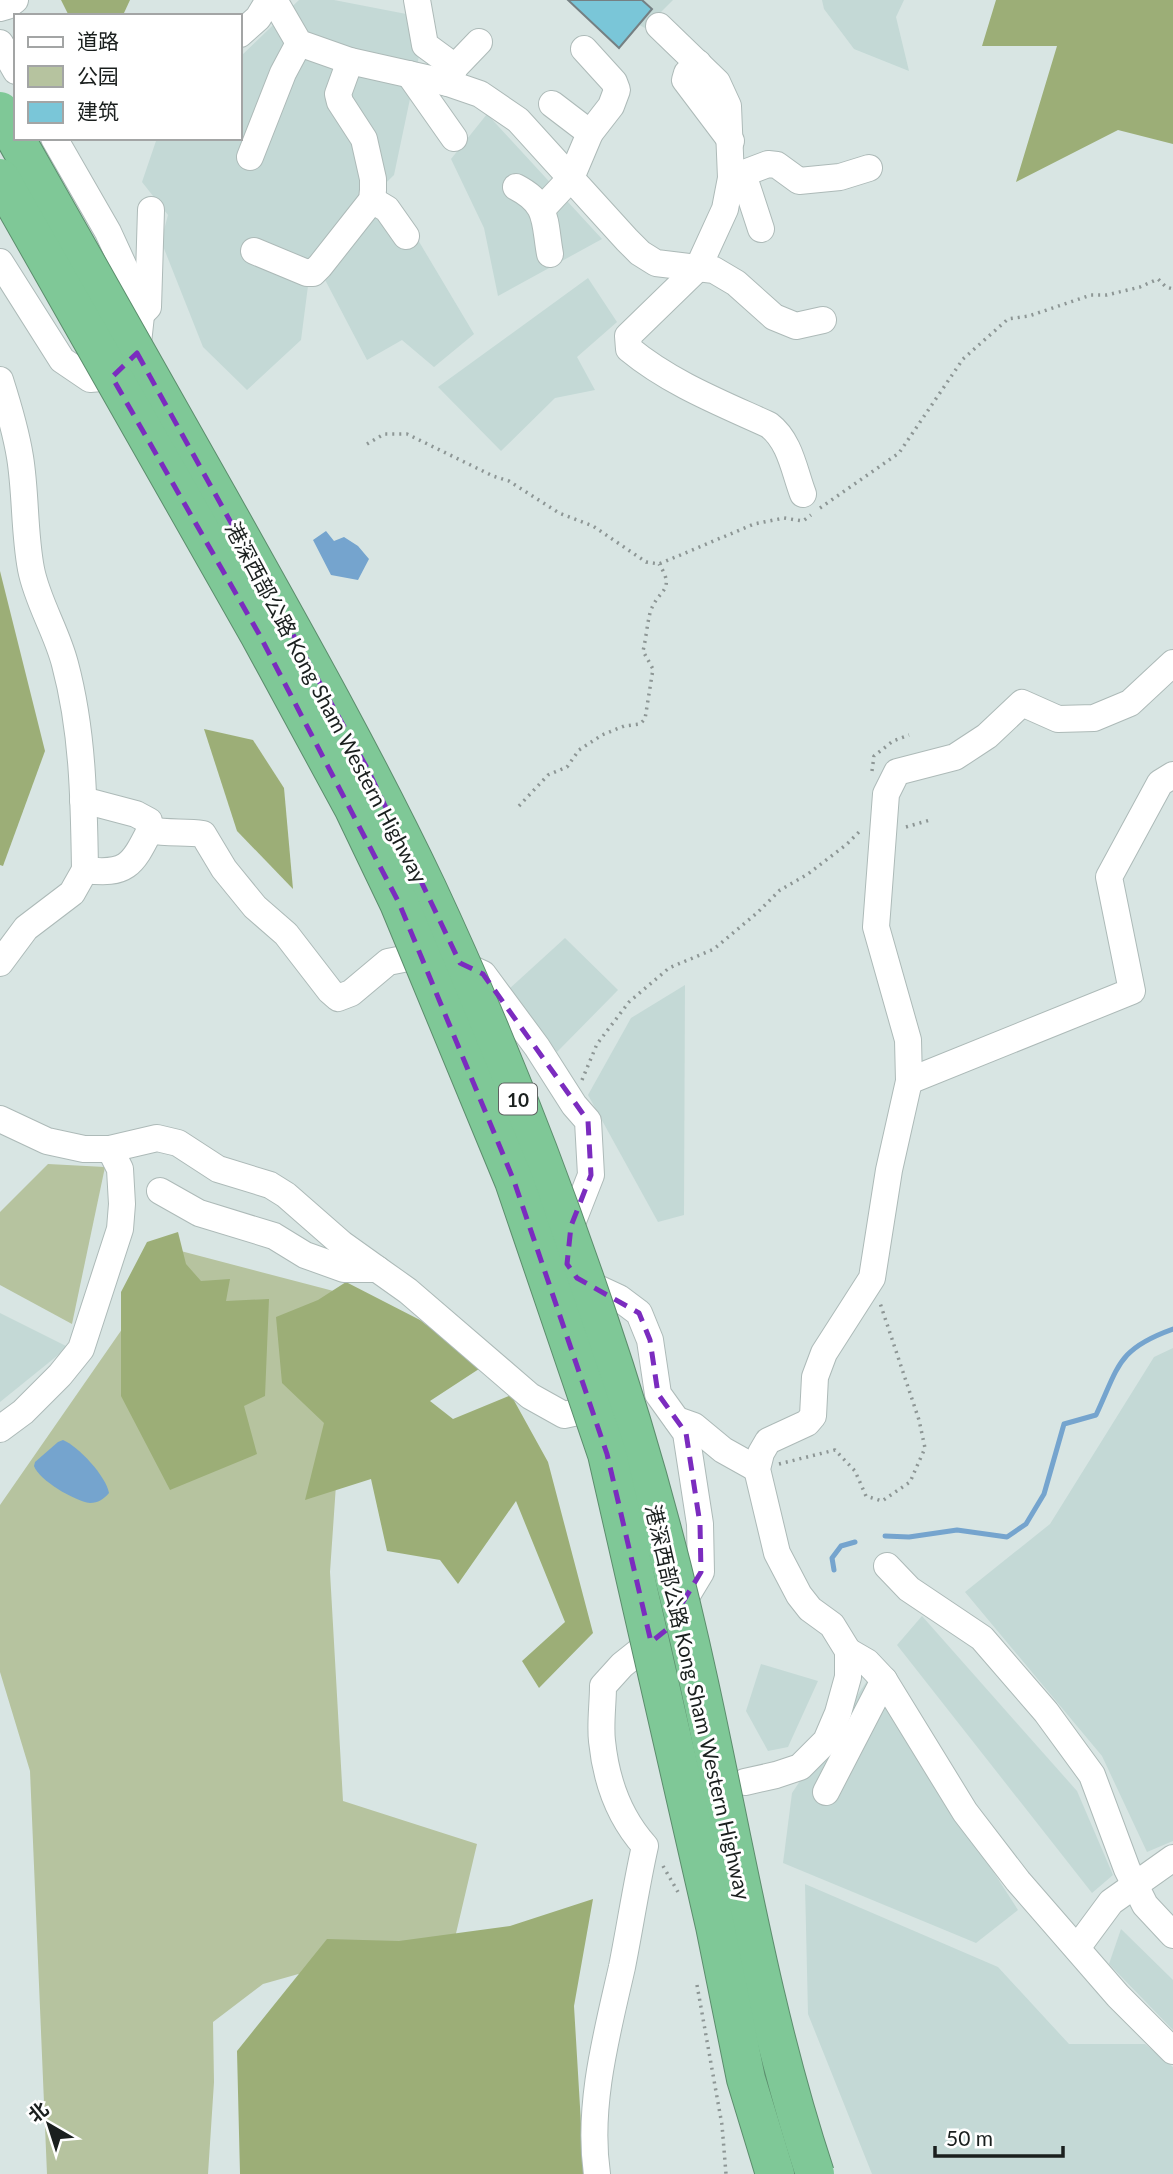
<svg xmlns="http://www.w3.org/2000/svg" width="1173" height="2174" font-family="Lato,'Noto Sans SC',sans-serif">
<style>
.built{fill:#c4d9d6}
.green{fill:#b6c39f}
.forest{fill:#9cae77}
.water{fill:#75a4ce}
.lines{fill:none;stroke-linecap:round;stroke-linejoin:round}
.stream{stroke:#75a4ce;stroke-width:5}
.building{fill:#7ac6d8;stroke:#758083;stroke-width:2}
.minor-casing{stroke:#adbab8;stroke-width:28}
.path{stroke:#8d9695;stroke-width:3.5;stroke-dasharray:2 5;stroke-linecap:butt}
.minor{stroke:#fff;stroke-width:26}
.highway-bridge-casing{stroke:#5c8d6d;stroke-width:40;stroke-linecap:butt}
.highway-bridge{stroke:#7fc897;stroke-width:38}
.marked{fill:none;stroke:#7b2cbf;stroke-width:5;stroke-dasharray:14 9;stroke-linejoin:round}
.labels{text-anchor:middle;dominant-baseline:central;stroke-width:6;stroke-linejoin:round;paint-order:stroke}
.shield{fill:#fff;stroke:#5f6262;stroke-width:2}
.shield-label{font-size:19px;font-weight:bold;fill:#1a1f1e}
.street-label{font-size:21px;fill:#1a1f1e;stroke:#fff}
</style>
<rect width="100%" height="100%" fill="#d8e5e3"/>
<g class="built">
<polygon points="299,0 334,0 427,18 394,175 312,255 301,340 247,390 203,347 161,241 168,215 142,182 157,138 240,138 240,57"/>
<polygon points="592,0 673,0 645,28"/>
<polygon points="822,0 904,0 896,17 909,71 854,49 824,9"/>
<polygon points="487,114 602,239 498,296 484,228 451,159"/>
<polygon points="393,198 474,334 434,367 402,340 367,360 322,274"/>
<polygon points="588,278 617,322 577,357 595,390 555,398 501,451 438,387"/>
<polygon points="565,938 618,990 557,1052 508,990"/>
<polygon points="685,985 684,1215 658,1222 588,1095 631,1018"/>
<polygon points="0,1313 68,1347 0,1402"/>
<polygon points="1173,1348 1173,1841 1147,1852 1102,1756 965,1592 1050,1524 1154,1357"/>
<polygon points="922,1616 1077,1791 1113,1875 1092,1893 897,1645"/>
<polygon points="761,1664 818,1681 788,1747 768,1751 746,1711"/>
<polygon points="869,1678 1018,1910 976,1943 783,1863 792,1793"/>
<polygon points="805,1884 998,1967 1069,2044 1145,2044 1173,2067 1173,2174 872,2174 808,2014"/>
<polygon points="1121,1929 1173,1980 1173,2030 1109,1964"/>
</g>
<g class="green">
<polygon points="48,1164 105,1167 72,1324 0,1285 0,1212"/>
<polygon points="177,1250 345,1294 345,1354 330,1572 343,1801 477,1844 442,1993 341,1962 263,1984 213,2022 214,2082 208,2174 47,2174 30,1771 0,1672 0,1505"/>
</g>
<g class="forest">
<polygon points="61,0 130,0 124,13 69,16"/>
<polygon points="996,0 1173,0 1173,144 1118,130 1016,182 1057,46 982,46"/>
<polygon points="0,571 45,751 3,866 0,865"/>
<polygon points="204,729 253,740 284,788 293,889 237,831"/>
<polygon points="178,1232 186,1264 201,1281 230,1279 226,1301 269,1299 265,1396 244,1406 257,1454 170,1490 121,1396 121,1292 147,1242"/>
<polygon points="346,1282 420,1320 482,1367 430,1401 453,1419 511,1395 548,1462 593,1633 539,1688 522,1661 565,1622 516,1501 458,1584 440,1560 387,1551 371,1479 305,1500 324,1423 282,1383 276,1317 318,1300"/>
<polygon points="593,1899 574,2006 584,2174 240,2174 237,2051 327,1939 399,1941 510,1926"/>
</g>
<g class="water">
<polygon points="326,531 334,541 344,537 358,546 369,559 358,580 331,575 313,540"/>
<path d="M63 1440C78 1446 106 1476 109 1493 104 1499 98 1503 90 1503 74 1501 39 1480 34 1466L35 1462 58 1442Z"/>
</g>
<g class="lines">
<g class="stream">
<path d="M885 1536 909 1537 957 1530 1007 1537 1026 1524 1044 1494 1064 1424 1096 1415C1119 1366 1117 1349 1173 1329"/>
<polyline points="834,1570 832,1558 841,1546 855,1542"/>
</g>
</g>
<polygon class="building" points="568,0 642,0 652,9 619,48"/>
<g class="lines">
<defs>
<g id="minor">
<polyline points="274,0 299,43 350,61 448,83 480,94 518,120 627,240 640,253 656,263 714,270 736,283 774,317 796,326 823,320"/>
<polyline points="417,0 425,45 455,67"/>
<polyline points="0,8 7,6 15,0"/>
<path d="M659 26 717 82 728 106 731 178 725 209 698 268 628 336 629 349C670 383 721 403 769 425 790 441 794 470 803 494"/>
<polyline points="240,34 258,18 269,0"/>
<polyline points="0,43 16,71"/>
<polyline points="698,63 687,73 685,80 731,141"/>
<polyline points="409,74 454,138"/>
<polyline points="448,83 455,67 479,42"/>
<polyline points="552,104 590,133"/>
<polyline points="250,157 283,73 299,43"/>
<polyline points="743,174 761,229"/>
<polyline points="731,178 768,164 777,165 799,181 840,177 869,168"/>
<path d="M516 187C549 204 544 221 550 254"/>
<polyline points="372,200 387,209 406,236"/>
<polyline points="542,209 571,178 590,133 611,106 617,90 614,82 584,49"/>
<polyline points="254,251 307,273 313,273 320,266 372,200 373,190 373,179 364,139 340,102 338,94 350,61"/>
<polyline points="0,262 62,360 90,379 113,377 137,352 142,306 108,232 54,138"/>
<polyline points="145,310 148,307 151,210"/>
<path d="M0 380C8 405 16 432 20 457 26 494 24 532 31 569 37 601 57 632 65 664 83 731 84 801 85 870 126 875 132 866 150 830 168 834 185 831 203 834L224 869 255 907 286 934 330 991 338 998 351 993 388 962 413 957 448 958 483 974 537 1047 574 1105 588 1121 591 1175 571 1226 569 1240"/>
<polyline points="83,800 136,814 149,821 150,830"/>
<polyline points="0,963 26,928 72,893 85,870"/>
<polyline points="909,1081 1132,991 1109,877 1160,783 1173,775"/>
<polyline points="0,1119 47,1141 84,1149 110,1149 157,1138 178,1143 218,1169 270,1185 286,1195 342,1244 377,1269"/>
<polyline points="160,1191 199,1213 274,1236 305,1255 344,1269 377,1269 408,1291 530,1396 564,1415 605,1406"/>
<path d="M578 1279 619 1298 639 1313 650 1340 658 1394 686 1433 700 1524 701 1572 666 1630 622 1665 603 1686C603 1704 600 1724 602 1741 606 1780 619 1817 645 1846 636 1886 630 1927 622 1967 607 2033 587 2106 597 2174"/>
<polyline points="677,1420 694,1426 723,1450 757,1469"/>
<polyline points="0,1429 23,1412 60,1375 81,1349 120,1229 122,1204 120,1169 110,1149"/>
<polyline points="887,1566 909,1589 982,1638 1046,1712 1092,1775 1127,1869 1145,1905 1173,1935"/>
<polyline points="848,1651 867,1662 884,1680 965,1812 1018,1881 1118,1996 1173,2051"/>
<polyline points="745,1782 776,1775 800,1767 826,1741 838,1713 848,1677 848,1651 832,1625 810,1609 799,1595 777,1553 757,1469 761,1453 768,1441 807,1423 813,1416 815,1377 824,1353 872,1278 889,1170 909,1081 908,1040 876,927 886,794 897,772 955,757 987,736 1022,703 1058,719 1094,718 1130,703 1173,663"/>
<polyline points="826,1792 884,1680"/>
<polyline points="1077,1948 1111,1902 1173,1858"/>
</g>
</defs>
<use href="#minor" class="minor-casing"/>
<g class="path">
<polyline points="367,444 384,434 407,434 493,476 509,481 559,513 593,526 646,562 659,564 754,524 784,518 803,521 811,515"/>
<polyline points="820,508 899,453 963,359 1008,319 1029,316 1091,295 1107,295 1140,287 1158,279 1166,287 1173,289"/>
<polyline points="872,771 874,756 893,741 909,735"/>
<path d="M519 806 548 775 567 767 579 750 602 735 624 726 640 724 645 719 653 669 643 651C646 639 647 625 650 613 657 589 677 592 659 564"/>
<polyline points="906,827 930,820"/>
<polyline points="582,1080 597,1044 629,1002 669,968 714,949 757,913 780,890 808,874 847,844 862,829"/>
<polyline points="779,1464 835,1450 855,1471 866,1496 882,1501 910,1482 925,1448 919,1420 880,1303"/>
<polyline points="663,1866 678,1892"/>
<polyline points="697,1985 722,2125 726,2174"/>
</g>
<use href="#minor" class="minor"/>
<defs>
<g id="highway-bridge">
<path d="M0 111C74 241 147 372 221 502 292 629 364 756 427 888 492 1027 548 1170 597 1315 638 1435 672 1559 699 1683 735 1847 762 2014 815 2174"/>
<polyline points="0,178 259,634 354,809 399,903 514,1181 607,1454 715,1926 746,2079 775,2174"/>
</g>
</defs>
<use href="#highway-bridge" class="highway-bridge-casing"/>
<use href="#highway-bridge" class="highway-bridge"/>
</g>
<path class="marked" d="M137 353 367 768 460 963 483 974 588 1121 591 1175 571 1226 567 1264 577 1278 639 1313 650 1340 658 1394 686 1433 700 1524 701 1572 666 1630 651 1642 607 1454 514 1181 399 903 259 634 112 377Z"/>
<g class="labels">
<rect class="shield" x="499" y="1083.5" width="38" height="31" rx="5"/>
<g class="shield-label">
<text x="518" y="1099">10</text>
</g>
<g class="street-label">
<text transform="translate(327 702) rotate(62)">港深西部公路 Kong Sham Western Highway</text>
<text transform="translate(699 1702) rotate(77)">港深西部公路 Kong Sham Western Highway</text>
</g>
</g>
<rect x="14" y="14" width="228" height="126" fill="#ffffff" stroke="#a3a5a5" stroke-width="2"/>
<rect x="28" y="37" width="35" height="10" fill="#ffffff" stroke="#a3a5a5" stroke-width="2"/>
<text x="77" y="49" font-size="21" fill="#1a1f1e">道路</text>
<rect x="28" y="66" width="35" height="21" fill="#b6c39f" stroke="#a3a5a5" stroke-width="2"/>
<text x="77" y="84" font-size="21" fill="#1a1f1e">公园</text>
<rect x="28" y="102" width="35" height="21" fill="#7ac6d8" stroke="#a3a5a5" stroke-width="2"/>
<text x="77" y="119" font-size="21" fill="#1a1f1e">建筑</text>
<g transform="translate(49 2125) rotate(321)" stroke="#ffffff" stroke-width="5" paint-order="stroke">
<path d="M0-5L12 26L0 18L-12 26Z" fill="#1a1f1e"/>
<text y="-10" font-size="19" font-weight="bold" text-anchor="middle" fill="#1a1f1e">北</text>
</g>
<path d="M935 2146v10h128v-10" fill="none" stroke="#1a1f1e" stroke-width="3.5"/>
<text x="946" y="2146" font-size="21" fill="#1a1f1e" stroke="#ffffff" stroke-width="5" paint-order="stroke">50 m</text>
</svg>
